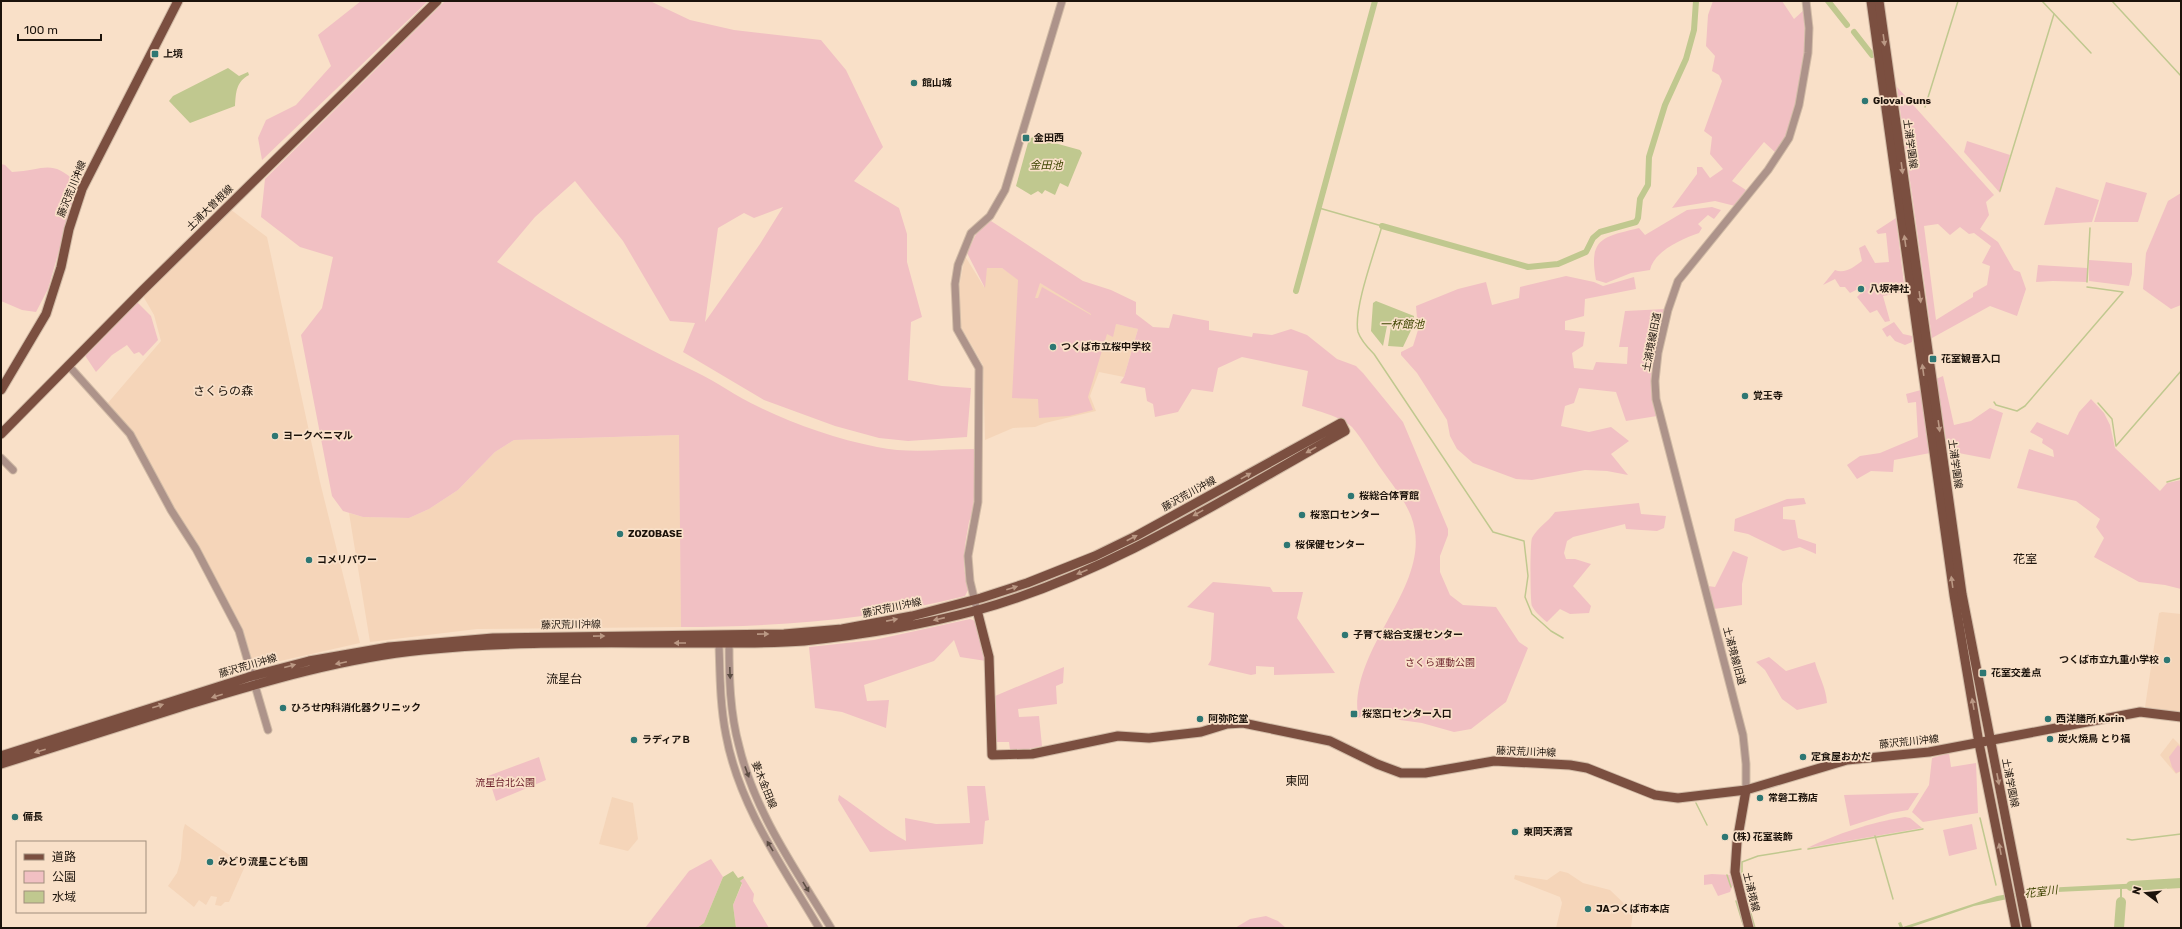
<svg xmlns="http://www.w3.org/2000/svg" width="2182" height="929" font-family="Rubik,'Noto Sans JP',sans-serif">
<style>
.built{fill:#f5d5b9}
.green{fill:#f1c0c3;fill-rule:evenodd}
.water{fill:#c0c88f}
.lines{fill:none;stroke-linecap:round;stroke-linejoin:round}
.stream{stroke:#c0c88f;stroke-width:1.5}
.canal{stroke:#c0c88f;stroke-width:6}
.river{stroke:#c0c88f;stroke-width:10}
.minor-casing{stroke:#d1bba6;stroke-width:9}
.major-casing{stroke:#d1bba6;stroke-width:11}
.minor{stroke:#ad938a;stroke-width:7}
.major{stroke:#7b4f40;stroke-width:9}
.oneway{fill:#ba9884}
.oneway2{fill:#5d4d44}
.poi-dot{fill:#2e7773;stroke:#f9e0c8;stroke-width:1.5}
.labels{text-anchor:middle;dominant-baseline:central;stroke-width:3.5;stroke-linejoin:round;paint-order:stroke}
.poi-label{font-size:10px;font-weight:bold;fill:#1c130b;stroke:#f9e0c8;text-anchor:start}
.street-label{font-size:10px;fill:#1c130b;stroke:#f9e0c8}
.park-label{font-size:10px;fill:#6f242f;stroke:#f9e0c8}
.water-label{font-size:11px;font-style:italic;fill:#3e4400;stroke:#f9e0c8}
.quarter-label{font-size:12px;fill:#1c130b;stroke:#f9e0c8}
</style>
<rect width="100%" height="100%" fill="#f9e0c8"/>
<g class="built">
<polygon points="230,209 267,237 320,482 360,643 258,666 253,664 243,630 199,549 107,404 161,341 154,315 143,296"/>
<polygon points="965,256 984,287 987,267 1002,268 1021,281 1040,283 1112,323 1138,329 1124,377 1099,372 1090,396 1096,411 1045,423 1035,427 1013,428 985,440 983,365 961,327 958,293"/>
<polygon points="680,435 681,627 477,629 370,642 349,513 363,517 409,518 429,509 458,490 495,452 514,440"/>
<polygon points="2162,612 2181,614 2181,712 2145,707 2159,613"/>
<polygon points="2173,738 2181,746 2181,771 2176,774 2160,755"/>
<polygon points="612,797 633,803 638,839 628,851 599,844"/>
<polygon points="185,824 245,866 229,902 225,902 221,906 215,905 217,897 211,896 206,905 199,900 194,907 168,886 177,873 181,859 183,831"/>
<polygon points="1560,871 1568,873 1583,883 1610,890 1633,912 1631,928 1556,928 1562,903 1560,897 1514,879 1515,875 1547,880"/>
</g>
<g class="green">
<polygon points="361,1 428,1 262,160 258,138 266,120 296,105 331,66 318,35"/>
<path d="M445 1H650L690 20 734 30 821 40 846 70 883 147 854 181 899 208 907 234V262L922 317 911 322 908 380 942 386 971 388 967 437 908 441 879 438 835 426 764 400 683 352 695 323 670 321 623 241 575 181 535 217 497 262C562 302 627 339 696 372 717 382 737 397 759 407 796 425 837 439 877 447 909 454 944 449 977 449L973 511 969 522 965 545 964 568 968 590 965 596C871 620 777 627 681 627L679 435 514 440 495 452 458 490 429 509 409 518 363 517 343 511 332 496 301 335 322 308 333 257 300 247 261 217 265 179ZM783 207 760 244 705 322 718 228 744 213 754 218Z"/>
<path d="M1713 1H1782L1794 19 1804 10C1807 57 1802 114 1777 154L1764 142 1732 181 1746 190 1735 206 1715 201 1672 208 1697 174V167H1702L1710 178 1723 169 1710 154 1712 137 1704 131 1722 81 1719 75 1712 71 1715 56 1706 46 1708 15Z"/>
<path d="M1897 87 1994 195 1986 202 1989 215 1980 229 1998 242 2014 270 2020 272 2026 289 2017 316 1990 306 1932 338ZM1938 224 1950 235 1960 227 1969 234 1974 233 1991 246 1982 263 1990 266 1987 285 1973 293V297L1936 320 1924 226Z"/>
<polygon points="1967,141 2010,155 2000,193 1964,152"/>
<path d="M1 164 5 165 12 172C44 171 50 158 76 182L77 188 48 289 36 312 22 310 1 301Z"/>
<polygon points="2106,182 2147,193 2138,222 2094,222"/>
<polygon points="2056,187 2099,200 2092,222 2044,225"/>
<polygon points="2181,193 2181,305 2171,309 2143,289 2146,253 2168,201"/>
<path d="M1712 207 1721 210 1714 219 1708 215 1698 224 1702 228 1699 233C1682 239 1654 251 1650 270L1631 273 1606 283 1596 280C1588 237 1604 237 1639 228L1645 235 1687 210Z"/>
<path d="M1896 218 1905 292 1883 296 1890 321 1885 322 1877 310 1870 313 1857 297 1865 289 1864 286 1850 293 1845 287H1840L1835 279 1823 285 1835 270C1845 274 1854 267 1862 261L1859 248 1865 245 1875 263 1889 262 1886 233 1878 234 1876 231Z"/>
<path d="M991 221 1083 281 1111 290 1136 302V314L1153 327 1169 328 1173 314 1209 321V330L1252 337 1253 333 1272 335 1291 329 1307 335 1337 359 1356 366 1363 373 1403 422 1448 529V535L1440 556V572L1450 595 1463 605 1496 607 1519 642 1528 648 1506 702 1471 729 1454 732 1422 723 1400 720 1391 714 1375 710 1358 718C1348 645 1437 584 1411 516 1404 499 1392 484 1382 470 1372 456 1363 440 1352 427 1342 417 1315 410 1302 406L1308 371 1242 357 1218 368 1213 392 1192 389 1178 412 1155 417 1153 404 1147 401 1145 388 1120 383 1124 377 1138 329 1116 324 1113 337 1107 334 1088 397 1093 410 1069 416 1039 418 1038 399 1012 398 1018 280 1002 268H987L985 288 967 253 978 230ZM1040 283 1091 314V315L1042 287 1038 298H1035Z"/>
<polygon points="2089,260 2132,263 2132,274 2129,286 2089,281"/>
<polygon points="2038,265 2087,268 2087,282 2053,281 2036,282"/>
<path d="M1566 276 1594 282 1603 286 1634 277 1636 289 1585 299 1584 316 1565 321V330L1585 332 1583 346 1572 353 1574 368 1593 370 1596 362 1627 364 1628 347H1619L1625 311 1665 309C1656 345 1649 379 1657 416L1626 421 1616 392 1579 388 1574 403 1565 406 1561 426 1589 432 1611 427 1629 441 1611 454 1628 475 1607 471 1585 470 1532 480 1516 479 1473 463 1457 449 1450 436 1447 420 1417 373 1401 355V352L1413 346 1418 330 1416 306 1458 289 1486 282 1492 305 1519 298 1520 287Z"/>
<polygon points="137,302 151,316 158,340 143,356 139,352 134,354 127,345 112,355 96,372 84,354"/>
<polygon points="1894,322 1903,334 1912,336 1912,342 1905,345 1895,341 1890,335 1887,337 1882,329"/>
<polygon points="1943,376 1954,425 1971,421 1990,408 2003,413 1990,459 1948,451 1936,379"/>
<polygon points="1921,390 1930,453 1894,460 1893,472 1871,471 1857,479 1847,465 1860,456 1880,453 1918,437 1916,402 1908,403 1906,394"/>
<polygon points="2091,399 2104,413 2110,425 2115,448 2160,491 2167,483 2181,480 2181,589 2165,585 2139,582 2094,557 2104,538 2096,527 2100,519 2076,501 2017,488 2029,449 2054,457 2053,450 2042,443 2043,439 2030,432 2037,422 2068,435 2079,412"/>
<polygon points="1804,498 1806,504 1783,507 1783,519 1795,520 1798,538 1816,544 1816,554 1800,547 1783,551 1748,534 1734,531 1735,519 1787,499"/>
<path d="M1639 503 1641 514 1666 516 1664 528 1657 531 1626 529 1625 524 1573 537 1567 541 1564 553 1566 559H1575L1591 564 1573 586 1591 606 1589 613 1570 614 1560 609 1547 622C1542 618 1535 612 1532 606 1530 601 1530 542 1532 538 1537 528 1548 522 1555 512Z"/>
<polygon points="1733,551 1748,557 1742,584 1742,605 1714,609 1708,586 1715,587"/>
<polygon points="1213,582 1270,587 1273,592 1303,592 1297,618 1335,673 1274,675 1274,667 1256,666 1256,674 1251,675 1208,665 1211,660 1214,613 1187,607"/>
<polygon points="970,619 978,622 986,661 960,657 954,640 934,661 864,685 867,701 889,700 886,728 842,712 815,708 809,647 874,640"/>
<path d="M1769 657 1786 671 1815 662C1819 677 1826 687 1827 703L1797 710 1782 699 1765 670 1756 662Z"/>
<polygon points="1064,667 1063,683 1056,686 1057,704 1018,709 1019,717 1039,716 1042,746 1024,750 1010,750 1009,742 996,742 995,696"/>
<polygon points="2178,745 2181,748 2181,771 2176,773 2172,767 2169,757"/>
<polygon points="1949,753 1951,767 1976,763 1978,813 1923,822 1912,812 1929,785 1932,758"/>
<polygon points="539,757 546,780 496,801 488,776"/>
<path d="M967 786H985L989 820 985 821 983 844 870 852 838 800 839 795C862 810 882 828 906 841L905 818 936 824 970 823Z"/>
<polygon points="1919,793 1908,810 1891,813 1850,826 1844,795"/>
<path d="M1905 817 1910 818 1922 828 1807 848C1837 834 1871 822 1905 817Z"/>
<polygon points="1972,824 1977,849 1949,856 1943,830"/>
<polygon points="711,859 723,877 704,923 697,928 645,928 689,871"/>
<polygon points="1712,874 1730,875 1733,885 1730,892 1718,896 1712,884 1704,885 1704,875"/>
<polygon points="744,878 754,894 753,901 769,928 736,928 733,905 742,884 740,881"/>
<polygon points="1266,916 1278,921 1286,928 1235,928 1250,919"/>
</g>
<g class="water">
<path d="M228 68 239 76 248 72 249 75C236 82 236 92 235 106L190 123 169 101 173 96Z"/>
<polygon points="1033,137 1080,150 1082,153 1068,187 1060,183 1055,195 1045,190 1042,194 1038,191 1031,195 1016,186 1029,139"/>
<polygon points="1376,301 1414,316 1414,324 1403,347 1388,346 1391,326 1387,326 1383,346 1371,331 1373,303"/>
<polygon points="733,871 738,878 743,876 744,878 740,881 742,883 733,905 736,928 697,928 704,923 723,877"/>
<polygon points="2143,883 2144,888 2122,889 2122,902 2120,901 2120,889 2036,893 1974,906 1909,928 1900,928 1898,923 1901,922 1903,927 1997,896 2044,888"/>
</g>
<g class="lines">
<g class="stream">
<polyline points="2042,1 2091,53"/>
<polyline points="2112,1 2181,76"/>
<polyline points="1925,107 1958,1"/>
<polyline points="2000,191 2054,14"/>
<path d="M1319 208 1382 226C1375 251 1353 309 1358 332 1361 341 1368 348 1374 354L1493 532 1524 541 1528 576 1525 597 1532 614 1551 631 1563 638"/>
<polyline points="2087,282 2090,228"/>
<polyline points="1994,402 1996,405 2017,411 2025,406 2123,292 2087,287"/>
<polyline points="2098,403 2112,419 2116,446 2181,371"/>
<polyline points="2167,482 2181,478"/>
<polyline points="1696,803 1707,825"/>
<polyline points="1980,818 1996,885"/>
<polyline points="1875,836 1893,899"/>
<polyline points="2127,839 2132,840 2181,834"/>
<polyline points="1808,849 1923,829"/>
<polyline points="1727,875 1731,887"/>
<polyline points="1736,901 1743,924"/>
<polyline points="1755,928 1742,882 1742,862 1758,856 1801,849"/>
</g>
<g class="canal">
<polyline points="1828,1 1847,25"/>
<polyline points="1854,32 1872,55"/>
<polyline points="1382,226 1528,267 1558,264 1586,252 1593,238 1600,232 1636,222 1638,218 1640,199 1648,185 1649,157 1665,105 1686,59 1694,30 1696,1"/>
<polyline points="1296,291 1375,1"/>
</g>
<g class="river">
<polyline points="2131,886 2181,883"/>
<polyline points="2119,928 2121,902"/>
</g>
<defs>
<g id="minor">
<polyline points="68,365 130,434 171,510 196,549 239,631 268,730"/>
<polyline points="1,458 13,470"/>
<polyline points="977,610 970,581 968,556 978,502 979,368 957,329 955,284 958,265 971,233 990,216 1005,190 1062,1"/>
<path d="M727 639 729 643C729 678 730 713 739 746 755 813 796 870 831 928"/>
<path d="M721 640 719 644C720 674 720 705 726 735 739 806 783 867 819 928"/>
<polyline points="1746,790 1746,764 1743,735 1656,399 1655,381 1658,353 1668,310 1678,281 1768,170 1789,138 1799,105 1808,53 1809,28 1806,1"/>
</g>
<g id="major">
<polyline points="1871,1 1954,595 1979,743 2016,928"/>
<polyline points="1879,1 1962,594 2027,928"/>
<polyline points="1,390 46,314 61,267 69,229 82,189 178,1"/>
<polyline points="1,434 143,290 437,1"/>
<polyline points="977,610 989,657 992,755 1032,754 1118,736 1149,738 1201,732 1227,724 1243,723 1330,741 1377,764 1401,773 1425,773 1494,761 1570,765 1587,768 1655,795 1678,798 1746,790 1847,760 1929,752 2140,712 2181,717"/>
<path d="M1 756 252 676 309 661 389 647 493 638 784 634 842 629 912 616 981 598 1027 583 1095 556 1136 536 1341 423 1345 431C1227 497 1110 573 978 610 922 625 862 635 804 641 765 644 724 643 684 643 597 643 510 641 423 650 343 658 266 681 190 704 127 724 64 744 1 764"/>
<polyline points="1746,790 1737,842 1735,872 1749,928"/>
</g>
</defs>
<use href="#minor" class="minor-casing"/>
<use href="#major" class="major-casing"/>
<use href="#minor" class="minor"/>
<use href="#major" class="major"/>
</g>
<defs><path id="oneway-solid" d="M-6-.8H1V-3.2L6.5 0L1 3.2V.8H-6Z"/></defs>
<g class="oneway">
<use href="#oneway-solid" transform="translate(1884 40) rotate(82)"/>
<use href="#oneway-solid" transform="translate(1902 168) rotate(82)"/>
<use href="#oneway-solid" transform="translate(1905 241) rotate(-98)"/>
<use href="#oneway-solid" transform="translate(1920 297) rotate(82)"/>
<use href="#oneway-solid" transform="translate(1923 370) rotate(-98)"/>
<use href="#oneway-solid" transform="translate(1939 426) rotate(82)"/>
<use href="#oneway-solid" transform="translate(1311 450) rotate(151)"/>
<use href="#oneway-solid" transform="translate(1246 476) rotate(-29)"/>
<use href="#oneway-solid" transform="translate(1198 513) rotate(151)"/>
<use href="#oneway-solid" transform="translate(1132 538) rotate(-27)"/>
<use href="#oneway-solid" transform="translate(1082 572) rotate(157)"/>
<use href="#oneway-solid" transform="translate(1952 582) rotate(-98)"/>
<use href="#oneway-solid" transform="translate(1012 588) rotate(-18)"/>
<use href="#oneway-solid" transform="translate(939 619) rotate(167)"/>
<use href="#oneway-solid" transform="translate(892 620) rotate(-11)"/>
<use href="#oneway-solid" transform="translate(763 634) rotate(-1)"/>
<use href="#oneway-solid" transform="translate(599 636) rotate(-1)"/>
<use href="#oneway-solid" transform="translate(680 643) rotate(180)"/>
<use href="#oneway-solid" transform="translate(341 663) rotate(168)"/>
<use href="#oneway-solid" transform="translate(290 666) rotate(-15)"/>
<use href="#oneway-solid" transform="translate(217 696) rotate(163)"/>
<use href="#oneway-solid" transform="translate(1973 704) rotate(-100)"/>
<use href="#oneway-solid" transform="translate(158 706) rotate(-18)"/>
<use href="#oneway-solid" transform="translate(40 751) rotate(162)"/>
<use href="#oneway-solid" transform="translate(1998 779) rotate(79)"/>
<use href="#oneway-solid" transform="translate(2000 849) rotate(-101)"/>
</g>
<g class="oneway2">
<use href="#oneway-solid" transform="translate(730 673) rotate(88)"/>
<use href="#oneway-solid" transform="translate(747 772) rotate(70)"/>
<use href="#oneway-solid" transform="translate(770 846) rotate(-121)"/>
<use href="#oneway-solid" transform="translate(806 887) rotate(59)"/>
</g>
<g class="poi-dot">
<rect x="151" y="50" width="8" height="8" rx="2"/>
<circle cx="914" cy="83" r="4"/>
<circle cx="1865" cy="101" r="4"/>
<rect x="1022" y="134" width="8" height="8" rx="2"/>
<circle cx="1861" cy="289" r="4"/>
<circle cx="1053" cy="347" r="4"/>
<rect x="1929" y="355" width="8" height="8" rx="2"/>
<circle cx="1745" cy="396" r="4"/>
<circle cx="275" cy="436" r="4"/>
<circle cx="1351" cy="496" r="4"/>
<circle cx="1302" cy="515" r="4"/>
<circle cx="620" cy="534" r="4"/>
<circle cx="1287" cy="545" r="4"/>
<circle cx="309" cy="560" r="4"/>
<circle cx="1345" cy="635" r="4"/>
<circle cx="2167" cy="660" r="4"/>
<rect x="1979" y="669" width="8" height="8" rx="2"/>
<circle cx="283" cy="708" r="4"/>
<rect x="1350" y="710" width="8" height="8" rx="2"/>
<circle cx="1200" cy="719" r="4"/>
<circle cx="2048" cy="719" r="4"/>
<circle cx="2050" cy="739" r="4"/>
<circle cx="634" cy="740" r="4"/>
<circle cx="1803" cy="757" r="4"/>
<circle cx="1760" cy="798" r="4"/>
<circle cx="15" cy="817" r="4"/>
<circle cx="1515" cy="832" r="4"/>
<circle cx="1725" cy="837" r="4"/>
<circle cx="210" cy="862" r="4"/>
<circle cx="1588" cy="909" r="4"/>
</g>
<g class="labels">
<g class="poi-label">
<text x="163" y="54">上境</text>
<text x="922" y="83">館山城</text>
<text x="1873" y="101">Gloval Guns</text>
<text x="1034" y="138">金田西</text>
<text x="1869" y="289">八坂神社</text>
<text x="1061" y="347">つくば市立桜中学校</text>
<text x="1941" y="359">花室観音入口</text>
<text x="1753" y="396">覚王寺</text>
<text x="283" y="436">ヨークベニマル</text>
<text x="1359" y="496">桜総合体育館</text>
<text x="1310" y="515">桜窓口センター</text>
<text x="628" y="534">ZOZOBASE</text>
<text x="1295" y="545">桜保健センター</text>
<text x="317" y="560">コメリパワー</text>
<text x="1353" y="635">子育て総合支援センター</text>
<text x="2159" y="660" text-anchor="end">つくば市立九重小学校</text>
<text x="1991" y="673">花室交差点</text>
<text x="291" y="708">ひろせ内科消化器クリニック</text>
<text x="1362" y="714">桜窓口センター入口</text>
<text x="1208" y="719">阿弥陀堂</text>
<text x="2056" y="719">西洋膳所 Korin</text>
<text x="2058" y="739">炭火焼鳥 とり福</text>
<text x="642" y="740">ラディアＢ</text>
<text x="1811" y="757">定食屋おかだ</text>
<text x="1768" y="798">常磐工務店</text>
<text x="23" y="817">備長</text>
<text x="1523" y="832">東岡天満宮</text>
<text x="1733" y="837">(株) 花室装飾</text>
<text x="218" y="862">みどり流星こども園</text>
<text x="1596" y="909">JAつくば市本店</text>
</g>
<g class="street-label">
<text transform="translate(1910 144) rotate(82)">土浦学園線</text>
<text transform="translate(72 189) rotate(-68)">藤沢荒川沖線</text>
<text transform="translate(210 208) rotate(-44)">土浦大曽根線</text>
<text transform="translate(1652 342) rotate(-79)">土浦境線旧道</text>
<text transform="translate(1955 464) rotate(82)">土浦学園線</text>
<text transform="translate(1189 494) rotate(-29)">藤沢荒川沖線</text>
<text transform="translate(892 608) rotate(-12)">藤沢荒川沖線</text>
<text transform="translate(571 625) rotate(-1)">藤沢荒川沖線</text>
<text transform="translate(1734 656) rotate(75)">土浦境線旧道</text>
<text transform="translate(248 666) rotate(-16)">藤沢荒川沖線</text>
<text transform="translate(1909 742) rotate(-6)">藤沢荒川沖線</text>
<text transform="translate(1526 752) rotate(2)">藤沢荒川沖線</text>
<text transform="translate(2010 783) rotate(79)">土浦学園線</text>
<text transform="translate(764 785) rotate(68)">妻木金田線</text>
<text transform="translate(1751 892) rotate(76)">土浦境線</text>
</g>
<g class="park-label">
<text x="1440" y="663">さくら運動公園</text>
<text x="505" y="783">流星台北公園</text>
</g>
<g class="water-label">
<text x="1046" y="165">金田池</text>
<text x="1402" y="324">一杯館池</text>
<text transform="translate(2041 892) rotate(-7)">花室川</text>
</g>
<g class="quarter-label">
<text x="223" y="391">さくらの森</text>
<text x="2025" y="559">花室</text>
<text x="564" y="679">流星台</text>
<text x="1297" y="781">東岡</text>
</g>
</g>
<rect width="2182" height="929" fill="none" stroke="#1c130b" stroke-width="4"/>
<rect x="16" y="841" width="130" height="72" fill="#f9e0c8" stroke="#a18e7c"/>
<rect x="24" y="854" width="20" height="6" fill="#7b4f40" stroke="#a18e7c"/>
<text x="52" y="861" font-size="12" fill="#1c130b">道路</text>
<rect x="24" y="871" width="20" height="12" fill="#f1c0c3" stroke="#a18e7c"/>
<text x="52" y="881" font-size="12" fill="#1c130b">公園</text>
<rect x="24" y="891" width="20" height="12" fill="#c0c88f" stroke="#a18e7c"/>
<text x="52" y="901" font-size="12" fill="#1c130b">水域</text>
<g transform="translate(2146 893) rotate(286)" stroke="#f9e0c8" stroke-width="3" paint-order="stroke">
<path d="M0-3L7 15L0 10L-7 15Z" fill="#1c130b"/>
<text y="-6" font-size="11" font-weight="bold" text-anchor="middle" fill="#1c130b">N</text>
</g>
<path d="M18 34v6h83v-6" fill="none" stroke="#1c130b" stroke-width="2"/>
<text x="24" y="34" font-size="12" fill="#1c130b" stroke="#f9e0c8" stroke-width="3" paint-order="stroke">100 m</text>
</svg>
